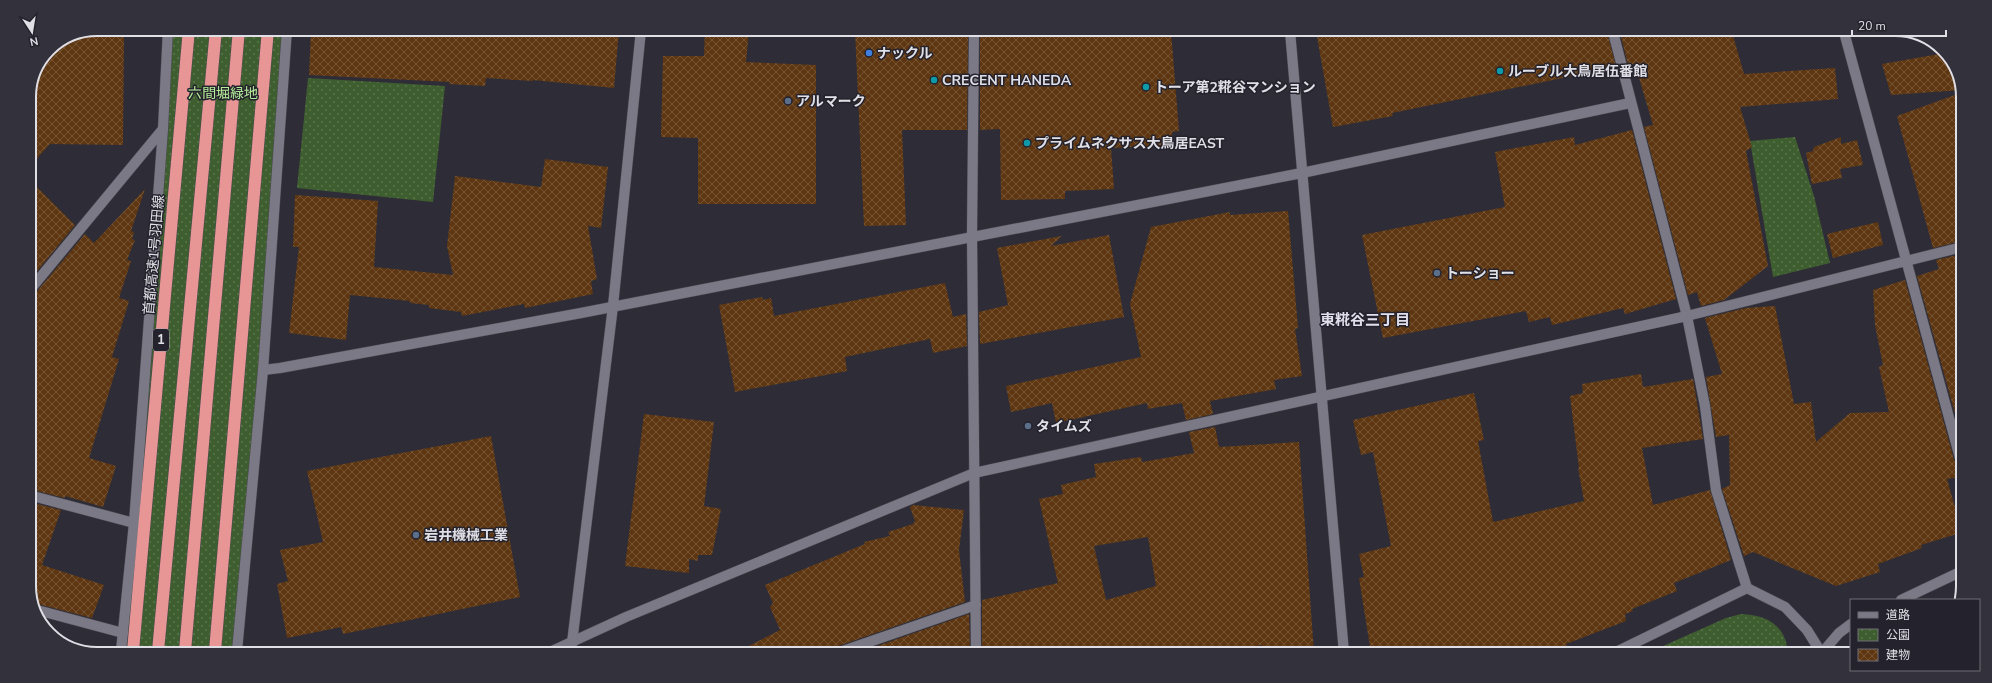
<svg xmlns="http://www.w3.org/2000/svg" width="1992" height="683" font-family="'Nunito Sans','Noto Sans JP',sans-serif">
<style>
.park{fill:url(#park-dots)}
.building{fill:url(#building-cross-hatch);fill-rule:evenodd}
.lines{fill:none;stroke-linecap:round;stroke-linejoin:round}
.minor-casing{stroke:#4b4a51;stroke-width:11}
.highway-casing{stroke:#4b4a51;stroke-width:13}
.minor{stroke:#7b7985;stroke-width:10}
.highway{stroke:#e79595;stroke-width:12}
.shop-dot{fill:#3f7fe0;stroke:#24222c;stroke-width:1.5}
.culture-dot{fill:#0f9aa8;stroke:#24222c;stroke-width:1.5}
.service-dot{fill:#5c6f8a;stroke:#24222c;stroke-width:1.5}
.labels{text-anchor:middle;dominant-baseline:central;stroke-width:3;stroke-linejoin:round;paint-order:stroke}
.shield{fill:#24222c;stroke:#a8a6ae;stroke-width:1}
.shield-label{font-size:13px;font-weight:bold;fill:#e0dfe6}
.poi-label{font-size:14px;font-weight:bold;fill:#e0dfe6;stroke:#24222c;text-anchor:start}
.park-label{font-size:14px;fill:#b6ed9a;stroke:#24222c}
.street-label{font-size:14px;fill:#e0dfe6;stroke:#24222c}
.neighbourhood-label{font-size:15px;font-weight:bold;fill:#e0deeb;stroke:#24222c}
.rim{fill:none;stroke:#e0dfe6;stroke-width:2}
</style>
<defs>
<pattern id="park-dots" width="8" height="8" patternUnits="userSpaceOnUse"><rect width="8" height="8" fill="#3f5e2f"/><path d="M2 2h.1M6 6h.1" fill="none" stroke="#5a754d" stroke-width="1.8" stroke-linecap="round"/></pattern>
<pattern id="building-cross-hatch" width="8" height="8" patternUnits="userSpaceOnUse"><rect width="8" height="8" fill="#5e3712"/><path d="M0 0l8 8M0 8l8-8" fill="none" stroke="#755434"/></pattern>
</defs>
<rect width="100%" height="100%" fill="#2e2c36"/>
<g class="park">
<polygon points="168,29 287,29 237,651 125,651"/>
<polygon points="308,78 445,86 433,202 297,188"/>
<polygon points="1795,137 1814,196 1830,263 1773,277 1750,141"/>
<path d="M1741 614C1767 615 1786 625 1788 654H1645L1726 618Z"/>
</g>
<g class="building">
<polygon points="97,29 124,29 123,145 50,144 29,167 29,93 49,49 71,34"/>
<polygon points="311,29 500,30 619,30 614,88 533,80 533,81 486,78 485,86 449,84 450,82 309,75"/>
<polygon points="705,30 749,30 746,62 816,65 816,204 698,204 698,138 661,137 663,56 704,56"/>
<polygon points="855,31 913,33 913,31 968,31 967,130 902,130 906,225 864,226"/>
<polygon points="980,31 1171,31 1179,131 1172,132 1173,145 1111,148 1114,189 1065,191 1065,199 1001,200 1000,129 980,130"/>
<polygon points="1316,31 1607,32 1616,67 1392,113 1393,116 1333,127"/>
<polygon points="1620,32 1732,32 1744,74 1835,68 1838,99 1740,107 1752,147 1746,151 1768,266 1724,300 1701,306 1697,292 1688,295 1644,127 1653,125 1635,64 1628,65"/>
<polygon points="1945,53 1949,55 1962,90 1891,95 1882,64"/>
<polygon points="1963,92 1962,241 1933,248 1897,116"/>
<polygon points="1632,130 1676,299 1625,314 1623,308 1552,325 1550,317 1529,322 1526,311 1383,338 1362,235 1505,207 1495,152 1574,137 1575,145"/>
<polygon points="1841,137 1841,144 1857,140 1863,165 1840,169 1842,178 1812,184 1806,153 1813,151 1814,147"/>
<polygon points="545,159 608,167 601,228 588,226 597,279 591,281 593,294 525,308 524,304 462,316 461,312 429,308 429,305 410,303 410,301 350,295 346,340 289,333 299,247 293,247 295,195 378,201 374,267 453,275 447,246 455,176 541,187"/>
<polygon points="29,179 75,225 29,281"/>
<polygon points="145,189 131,231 134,232 132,239 135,240 127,260 131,261 119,298 129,301 112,357 119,359 89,458 116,466 103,507 65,496 65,498 29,489 29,297 34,295 85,234 94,243"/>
<polygon points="1288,211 1298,328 1295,329 1302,376 1274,380 1276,389 1210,401 1213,414 1186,420 1182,403 1148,409 1147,403 1056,423 1052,403 1011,412 1006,386 1141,357 1130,304 1151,227 1230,212 1230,215"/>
<polygon points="1878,222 1883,245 1833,258 1827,234"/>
<polygon points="1109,235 1124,317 980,344 979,312 1008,305 997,248 1062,236 1051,246"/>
<polygon points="1962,254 1962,264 1961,435 1917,276 1939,269 1936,260"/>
<polygon points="1905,280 1954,460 1956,463 1960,464 1960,477 1947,479 1960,525 1960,533 1921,545 1922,548 1878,564 1880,572 1836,586 1753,552 1744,556 1722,489 1730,485 1729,435 1716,437 1706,377 1722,374 1705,318 1746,308 1775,306 1794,404 1811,402 1816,442 1850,413 1889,412 1879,367 1883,365 1875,325 1873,290"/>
<polygon points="945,283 953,317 966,314 967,346 933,353 930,339 845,357 847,371 735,392 719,305 762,297 763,300 771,298 774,316"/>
<polygon points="1641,374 1643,387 1693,379 1703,439 1642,448 1653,505 1710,490 1731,560 1674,583 1677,591 1632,609 1633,611 1625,614 1626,621 1566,644 1568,649 1552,653 1371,653 1359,578 1364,577 1359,554 1391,546 1373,452 1361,455 1353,420 1474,393 1484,440 1478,441 1493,522 1584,501 1578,468 1579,468 1570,396 1583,393 1582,384"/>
<polygon points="644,414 714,422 704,506 721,509 712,555 698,555 698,561 689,559 689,573 625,566"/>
<path d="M1215 427 1219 447 1299 442 1314 653H1262V645L1213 653 982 652V600L1058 583 1039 499 1063 494 1061 485 1096 477 1094 464 1141 457 1142 462 1194 453 1189 432ZM1148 537 1156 586 1106 600 1094 546Z"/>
<polygon points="491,436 520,597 343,634 341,627 287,638 277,584 288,581 280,550 323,542 307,471"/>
<polygon points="29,502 61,510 42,565 104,585 92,618 34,603 29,591"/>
<polygon points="913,505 964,510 959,550 965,602 838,646 834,652 737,652 780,630 770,607 773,603 765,585 865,544 864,542 890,536 888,532 913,524 915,521 910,507"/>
<polygon points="969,614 970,652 860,652"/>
</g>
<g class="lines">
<defs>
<g id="minor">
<polyline points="974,31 972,235 976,652"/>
<polyline points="1290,31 1344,653"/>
<polyline points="1613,32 1687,316 1705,406 1716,490 1747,588"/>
<polyline points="1844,32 1960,458"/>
<polyline points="29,291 163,129"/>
<polyline points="263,370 280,368 581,313 1302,173 1630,103"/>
<polyline points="29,495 134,523"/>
<polyline points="1901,600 1960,572"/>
<polyline points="37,610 123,633"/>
<polyline points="121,651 134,523 163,129 168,29"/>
<polyline points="237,651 263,370 287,29"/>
<polyline points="552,651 626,617 974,473 1687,316 1962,247"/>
<polyline points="571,651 613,306 641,30"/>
<polyline points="840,652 976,605"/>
<polyline points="1614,653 1747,588 1785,607 1807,630 1822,654"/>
<polyline points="1821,654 1839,633 1851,624"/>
</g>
<g id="highway">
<polyline points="133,651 189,29"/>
<polyline points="158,651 216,29"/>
<polyline points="185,651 239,29"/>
<polyline points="215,651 268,29"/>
</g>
</defs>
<use href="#minor" class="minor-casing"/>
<use href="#highway" class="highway-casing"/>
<use href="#minor" class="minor"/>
<use href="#highway" class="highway"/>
</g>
<circle class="shop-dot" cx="869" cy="53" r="4"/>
<g class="culture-dot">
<circle cx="1500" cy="71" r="4"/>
<circle cx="934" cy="80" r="4"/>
<circle cx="1146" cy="87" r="4"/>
<circle cx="1027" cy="143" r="4"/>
</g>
<g class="service-dot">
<circle cx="788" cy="101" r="4"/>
<circle cx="1437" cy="273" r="4"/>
<circle cx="1028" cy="426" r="4"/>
<circle cx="416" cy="535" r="4"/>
</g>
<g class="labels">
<rect class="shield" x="153" y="329" width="16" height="22" rx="3"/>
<g class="shield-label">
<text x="161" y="340">1</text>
</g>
<g class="poi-label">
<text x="877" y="53">ナックル</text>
<text x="1508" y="71">ルーブル大鳥居伍番館</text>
<text x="942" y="80">CRECENT HANEDA</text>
<text x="1154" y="87">トーア第2糀谷マンション</text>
<text x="796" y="101">アルマーク</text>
<text x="1035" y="143">プライムネクサス大鳥居EAST</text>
<text x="1445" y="273">トーショー</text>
<text x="1036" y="426">タイムズ</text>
<text x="424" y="535">岩井機械工業</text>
</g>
<g class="park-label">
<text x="223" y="93">六間堀緑地</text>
</g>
<g class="street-label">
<text transform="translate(154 255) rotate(-85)">首都高速1号羽田線</text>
</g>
<g class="neighbourhood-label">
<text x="1365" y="320">東糀谷三丁目</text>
</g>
</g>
<path d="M0 0H1992V683H0ZM97 36H1895A61 61 0 0 1 1956 97V586A61 61 0 0 1 1895 647H97A61 61 0 0 1 36 586V97A61 61 0 0 1 97 36Z" fill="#33313b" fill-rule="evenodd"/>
<path class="rim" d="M97 36H1895A61 61 0 0 1 1956 97V586A61 61 0 0 1 1895 647H97A61 61 0 0 1 36 586V97A61 61 0 0 1 97 36Z"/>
<rect x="1850" y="599" width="130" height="72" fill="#24222c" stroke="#6f6e76"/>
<rect x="1858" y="612" width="20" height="6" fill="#7b7985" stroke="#6f6e76"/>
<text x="1886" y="619" font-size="12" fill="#e0dfe6">道路</text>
<rect x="1858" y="629" width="20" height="12" fill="url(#park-dots)" stroke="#6f6e76"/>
<text x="1886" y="639" font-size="12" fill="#e0dfe6">公園</text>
<rect x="1858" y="649" width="20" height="12" fill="url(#building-cross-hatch)" stroke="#6f6e76"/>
<text x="1886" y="659" font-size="12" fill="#e0dfe6">建物</text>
<g transform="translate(32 32) rotate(168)" stroke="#24222c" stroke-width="3" paint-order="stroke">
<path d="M0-3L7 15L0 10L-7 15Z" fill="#e0dfe6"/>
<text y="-6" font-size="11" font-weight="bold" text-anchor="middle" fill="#e0dfe6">N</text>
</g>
<path d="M1852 30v6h94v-6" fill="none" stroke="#e0dfe6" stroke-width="2"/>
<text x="1858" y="30" font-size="12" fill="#e0dfe6" stroke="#24222c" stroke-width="3" paint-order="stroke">20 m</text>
</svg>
